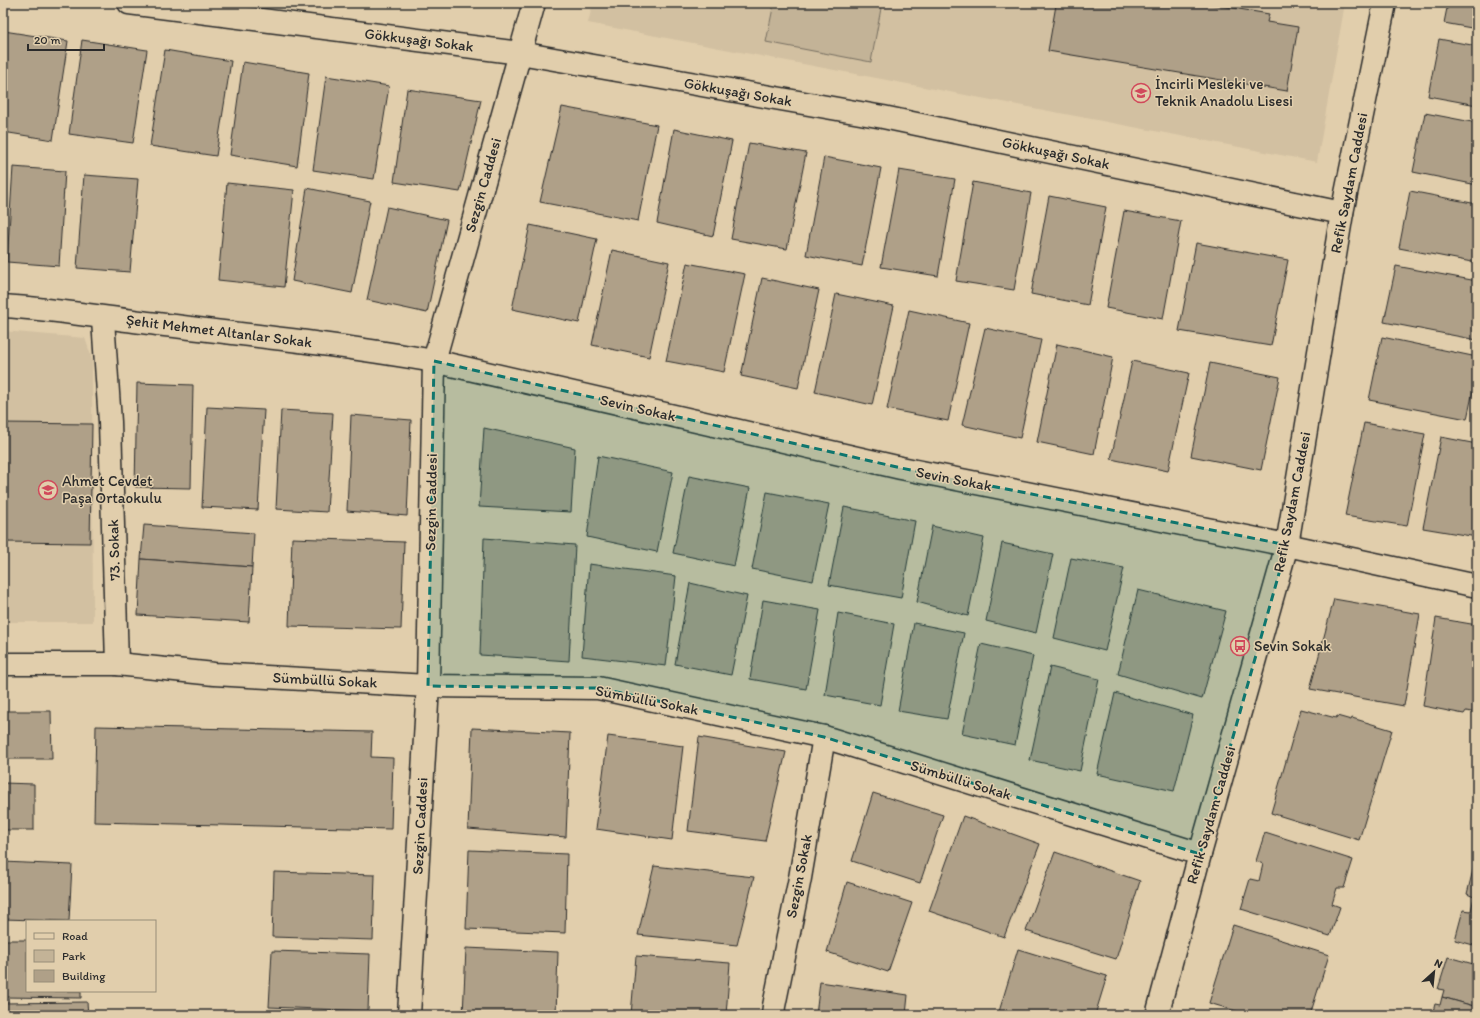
<svg xmlns="http://www.w3.org/2000/svg" width="1480" height="1018" font-family="Itim,sans-serif">
<style>
.built{fill:#d2c0a1}
.green{fill:#c3b397;stroke:#776f61}
.building{fill:#afa088;stroke:#2b2b2b}
.lines{fill:none;stroke-linecap:round;stroke-linejoin:round}
.minor-casing{stroke:#2b2b2b;stroke-width:25}
.tertiary-casing{stroke:#2b2b2b;stroke-width:25}
.minor{stroke:#e1ceac;stroke-width:22}
.tertiary{stroke:#e1ceac;stroke-width:22}
.marked{fill:#0f766e;fill-opacity:0.2;stroke:#0f766e;stroke-width:3;stroke-dasharray:8 5;stroke-linejoin:round}
.labels{text-anchor:middle;dominant-baseline:central;stroke-width:3;stroke-linejoin:round;paint-order:stroke}
.street-label{font-size:15px;fill:#2b2b2b;stroke:#e1ceac}
.poi-label{font-size:15px;fill:#2b2b2b;stroke:#e1ceac;text-anchor:start}
</style>
<rect width="100%" height="100%" fill="#e1ceac"/>
<filter id="ink" filterUnits="userSpaceOnUse"><feTurbulence type="fractalNoise" baseFrequency=".025" numOctaves="2"/><feDisplacementMap in="SourceGraphic" scale="8" xChannelSelector="R" yChannelSelector="G"/><feConvolveMatrix kernelMatrix="1 2 1 2 8 2 1 2 1" color-interpolation-filters="sRGB"/></filter>
<g filter="url(#ink)">
<g class="built">
<polygon points="593,3 1345,3 1317,162 588,23"/>
<polygon points="3,331 85,338 92,359 93,622 3,622"/>
</g>
<polygon class="green" points="774,3 882,3 871,62 766,42"/>
<g class="building">
<polygon points="1064,3 1203,3 1269,14 1267,22 1298,27 1287,91 1048,51 1056,5 1063,6"/>
<polygon points="1448,3 1477,3 1477,29 1444,23"/>
<polygon points="4,31 68,41 53,140 3,132"/>
<polygon points="1439,39 1477,46 1477,105 1428,96"/>
<polygon points="82,40 147,50 133,143 69,134"/>
<polygon points="165,50 231,61 216,156 150,146"/>
<polygon points="243,62 309,73 297,166 230,155"/>
<polygon points="326,76 389,86 374,179 313,170"/>
<polygon points="407,89 481,100 460,192 394,182"/>
<polygon points="562,107 657,125 638,221 540,202"/>
<polygon points="1425,113 1477,123 1477,185 1413,172"/>
<polygon points="674,129 732,141 713,236 657,223"/>
<polygon points="749,143 806,153 787,249 731,239"/>
<polygon points="824,157 881,168 862,266 806,255"/>
<polygon points="13,167 65,171 59,266 7,262"/>
<polygon points="899,170 955,179 938,276 881,267"/>
<polygon points="84,175 138,179 130,272 77,268"/>
<polygon points="973,182 1031,193 1014,290 956,281"/>
<polygon points="227,183 294,190 284,287 218,280"/>
<polygon points="307,188 370,201 352,293 292,281"/>
<polygon points="1410,191 1477,204 1477,263 1399,248"/>
<polygon points="1049,196 1106,207 1088,305 1031,294"/>
<polygon points="387,207 447,220 427,313 367,300"/>
<polygon points="1124,211 1181,221 1163,319 1106,308"/>
<polygon points="530,225 597,239 579,323 512,309"/>
<polygon points="1196,243 1288,260 1271,346 1179,331"/>
<polygon points="612,250 669,262 649,357 592,345"/>
<polygon points="687,263 745,274 724,372 666,361"/>
<polygon points="1396,266 1477,281 1477,340 1384,322"/>
<polygon points="762,278 819,290 798,388 741,376"/>
<polygon points="836,294 894,306 872,405 815,392"/>
<polygon points="909,310 969,323 948,421 887,409"/>
<polygon points="985,328 1041,340 1020,438 962,425"/>
<polygon points="1382,337 1477,357 1477,372 1467,419 1369,400"/>
<polygon points="1057,344 1113,357 1094,454 1037,442"/>
<polygon points="1132,361 1189,373 1168,471 1111,459"/>
<polygon points="1210,363 1280,377 1261,470 1191,456"/>
<polygon points="137,383 193,385 191,488 135,487"/>
<polygon points="207,407 264,410 258,510 202,507"/>
<polygon points="281,410 333,413 327,512 276,509"/>
<polygon points="351,415 411,420 407,516 347,511"/>
<polygon points="3,423 92,424 90,543 3,542"/>
<polygon points="1364,423 1425,434 1407,526 1345,516"/>
<polygon points="484,428 575,448 571,512 479,507"/>
<polygon points="1441,437 1477,444 1477,537 1423,528"/>
<polygon points="598,456 673,472 657,552 587,537"/>
<polygon points="689,476 750,488 734,566 673,553"/>
<polygon points="767,492 829,504 813,581 752,569"/>
<polygon points="844,507 915,521 901,598 829,585"/>
<polygon points="144,525 254,533 252,567 141,559"/>
<polygon points="932,526 984,538 968,616 917,602"/>
<polygon points="292,538 404,542 401,629 289,626"/>
<polygon points="484,538 575,545 569,661 480,655"/>
<polygon points="1002,543 1053,554 1036,633 986,621"/>
<polygon points="1071,558 1124,568 1105,651 1054,638"/>
<polygon points="141,559 252,567 249,622 138,615"/>
<polygon points="589,564 676,576 666,666 582,656"/>
<polygon points="690,583 747,596 731,675 675,664"/>
<polygon points="1138,590 1226,611 1202,699 1118,674"/>
<polygon points="1334,599 1420,614 1404,706 1310,689"/>
<polygon points="763,600 820,610 806,689 750,679"/>
<polygon points="838,613 894,624 880,705 825,695"/>
<polygon points="1436,618 1477,625 1477,713 1466,711 1464,714 1423,706"/>
<polygon points="914,623 964,633 947,719 898,711"/>
<polygon points="981,644 1033,656 1015,745 962,734"/>
<polygon points="1050,667 1099,679 1080,771 1030,760"/>
<polygon points="1115,693 1193,715 1174,791 1097,774"/>
<polygon points="1301,709 1336,718 1337,716 1351,720 1352,718 1392,730 1359,840 1271,813"/>
<polygon points="3,711 51,711 52,759 3,759"/>
<polygon points="96,726 372,732 371,757 393,758 391,829 94,822"/>
<polygon points="472,728 570,733 566,837 468,829"/>
<polygon points="608,736 683,746 672,840 596,829"/>
<polygon points="699,737 786,752 765,841 688,831"/>
<polygon points="3,783 34,784 34,830 3,830"/>
<polygon points="873,793 943,815 920,883 852,861"/>
<polygon points="963,816 1040,844 1004,937 929,911"/>
<polygon points="1265,832 1353,860 1344,888 1337,888 1332,904 1340,907 1330,936 1241,909 1250,879 1259,881 1263,864 1256,861"/>
<polygon points="469,850 567,854 565,933 466,929"/>
<polygon points="1055,852 1140,881 1116,959 1026,931"/>
<polygon points="3,862 72,865 69,921 3,919"/>
<polygon points="1475,862 1477,863 1477,946 1455,940 1463,910 1471,911 1474,897 1467,894"/>
<polygon points="654,866 754,877 737,945 638,935"/>
<polygon points="274,872 375,875 373,940 272,937"/>
<polygon points="847,882 912,903 888,972 827,952"/>
<polygon points="1233,925 1329,955 1310,1015 1250,1015 1209,1003"/>
<polygon points="3,940 27,940 27,991 81,991 81,998 3,997"/>
<polygon points="466,948 558,952 556,1015 463,1015"/>
<polygon points="1018,949 1107,976 1095,1015 998,1015"/>
<polygon points="272,951 370,954 368,1011 269,1007"/>
<polygon points="636,956 730,963 726,1015 631,1015"/>
<polygon points="1448,957 1477,965 1477,1007 1442,997 1444,990 1438,989"/>
<polygon points="820,982 908,995 906,1015 816,1015"/>
<polygon points="1442,997 1477,1007 1477,1015 1432,1015 1435,1004 1440,1005"/>
<polygon points="87,1002 88,1015 3,1015 3,1003"/>
<polygon points="272,1012 368,1014 368,1015 272,1015"/>
</g>
<g class="lines">
<defs>
<g id="minor">
<polyline points="129,3 520,53 883,117 1342,213"/>
<path d="M3 306C54 309 106 318 157 324 249 335 342 345 434 361L901 468 1287 545 1477 586"/>
<polyline points="105,318 103,320 110,422 117,664"/>
<polyline points="3,664 117,664 214,674 428,686 598,688 824,737 1200,854"/>
<polyline points="773,1015 774,1006 800,878 824,737"/>
</g>
<g id="tertiary">
<polyline points="409,1015 428,686 434,361 534,3"/>
<polyline points="1157,1015 1200,854 1287,545 1342,213 1385,3"/>
</g>
</defs>
<use href="#minor" class="minor-casing"/>
<use href="#tertiary" class="tertiary-casing"/>
<use href="#minor" class="minor"/>
<use href="#tertiary" class="tertiary"/>
</g>
</g>
<path class="marked" d="M434 361 901 468 1287 545 1200 854 824 737 598 688 428 686Z"/>
<defs>
<symbol id="school-ring" viewBox="-11 -11 22 22"><circle r="9.5" fill="#e1ceac" stroke="#d1495b" stroke-width="1.5"/><path d="M0-5L7-2L0 1L-7-2ZM-4 1L0 2.5L4 1V4Q0 6-4 4Z" fill="#d1495b"/></symbol>
<symbol id="bus-ring" viewBox="-11 -11 22 22"><circle r="9.5" fill="#e1ceac" stroke="#d1495b" stroke-width="1.5"/><path d="M-5-6H5V4H4V6H2V4H-2V6H-4V4H-5ZM-3.5-4V0h7V-4ZM-3.5 1.2v1.5H-2V1.2ZM2 1.2v1.5H3.5V1.2Z" fill="#d1495b"/></symbol>
</defs>
<g fill-rule="evenodd">
<use href="#school-ring" x="1130" y="82" width="22" height="22"/>
<use href="#school-ring" x="37" y="479" width="22" height="22"/>
<use href="#bus-ring" x="1229" y="635" width="22" height="22"/>
</g>
<g class="labels">
<g class="street-label">
<text transform="translate(419 40) rotate(7)">Gökkuşağı Sokak</text>
<text transform="translate(738 92) rotate(10)">Gökkuşağı Sokak</text>
<text transform="translate(1056 153) rotate(12)">Gökkuşağı Sokak</text>
<text transform="translate(1349 183) rotate(-79)">Refik Saydam Caddesi</text>
<text transform="translate(483 185) rotate(-74)">Sezgin Caddesi</text>
<text transform="translate(219 331) rotate(7)">Şehit Mehmet Altanlar Sokak</text>
<text transform="translate(638 408) rotate(13)">Sevin Sokak</text>
<text transform="translate(954 479) rotate(11)">Sevin Sokak</text>
<text transform="translate(431 502) rotate(-89)">Sezgin Caddesi</text>
<text transform="translate(1292 502) rotate(-79)">Refik Saydam Caddesi</text>
<text transform="translate(114 550) rotate(-92)">73. Sokak</text>
<text transform="translate(325 680) rotate(3)">Sümbüllü Sokak</text>
<text transform="translate(647 700) rotate(11)">Sümbüllü Sokak</text>
<text transform="translate(961 780) rotate(17)">Sümbüllü Sokak</text>
<text transform="translate(1211 815) rotate(-74)">Refik Saydam Caddesi</text>
<text transform="translate(420 826) rotate(-87)">Sezgin Caddesi</text>
<text transform="translate(799 876) rotate(-79)">Sezgin Sokak</text>
</g>
<g class="poi-label">
<text x="1155" y="84">İncirli Mesleki ve<tspan x="1155" dy="17">Teknik Anadolu Lisesi</tspan></text>
<text x="62" y="481">Ahmet Cevdet<tspan x="62" dy="17">Paşa Ortaokulu</tspan></text>
<text x="1254" y="646">Sevin Sokak</text>
</g>
</g>
<rect width="1480" height="1018" fill="none" stroke="#e1ceac" stroke-width="16"/>
<rect x="8" y="8" width="1464" height="1002" fill="none" stroke="#2b2b2b" stroke-width="1.5" filter="url(#ink)"/>
<rect x="26" y="920" width="130" height="72" fill="#e1ceac" stroke="#988d78"/>
<rect x="34" y="933" width="20" height="6" fill="#e1ceac" stroke="#988d78"/>
<text x="62" y="940" font-size="12" fill="#2b2b2b">Road</text>
<rect x="34" y="950" width="20" height="12" fill="#c3b397" stroke="#988d78"/>
<text x="62" y="960" font-size="12" fill="#2b2b2b">Park</text>
<rect x="34" y="970" width="20" height="12" fill="#afa088" stroke="#988d78"/>
<text x="62" y="980" font-size="12" fill="#2b2b2b">Building</text>
<g transform="translate(1434 972) rotate(27)" stroke="#e1ceac" stroke-width="3" paint-order="stroke">
<path d="M0-3L7 15L0 10L-7 15Z" fill="#2b2b2b"/>
<text y="-6" font-size="11" font-weight="bold" text-anchor="middle" fill="#2b2b2b">N</text>
</g>
<path d="M28 44v6h76v-6" fill="none" stroke="#2b2b2b" stroke-width="2"/>
<text x="34" y="44" font-size="12" fill="#2b2b2b" stroke="#e1ceac" stroke-width="3" paint-order="stroke">20 m</text>
</svg>
